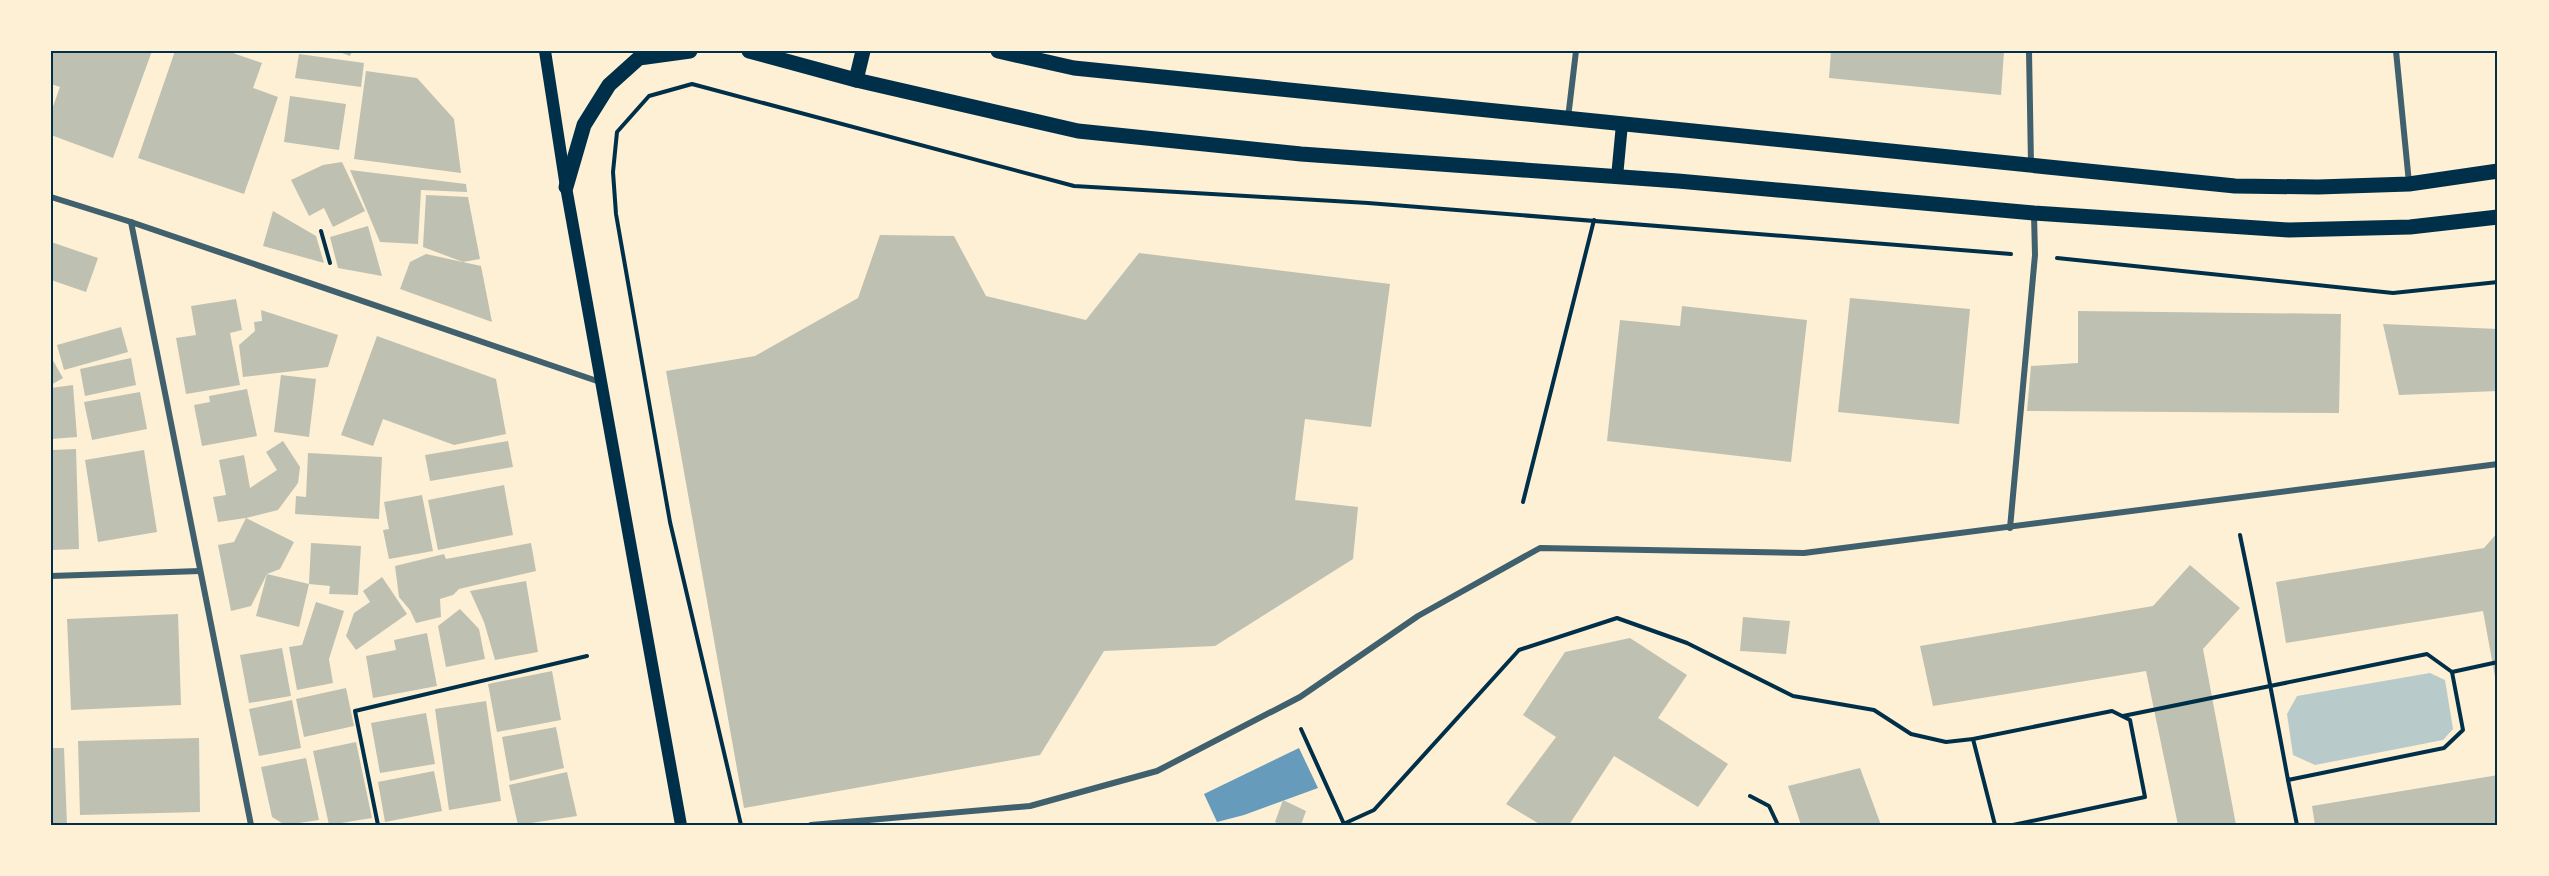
<svg xmlns="http://www.w3.org/2000/svg" width="2549" height="876" font-family="'Titillium Web',sans-serif">
<style>
.green{fill:#b9caca}
.water{fill:#669bbc}
.building{fill:#bec0b2}
.lines{fill:none;stroke-linecap:round;stroke-linejoin:round}
.path{stroke:#003049;stroke-width:4}
.minor{stroke:#3f606c;stroke-width:6}
.secondary{stroke:#003049;stroke-width:12}
.primary{stroke:#003049;stroke-width:15}
.neatline{fill:none;stroke:#003049;stroke-width:2}
</style>
<rect width="100%" height="100%" fill="#fdf0d5"/>
<polygon class="green" points="2430,673 2445,680 2453,729 2443,740 2315,765 2293,755 2287,714 2297,696"/>
<polygon class="water" points="1299,748 1318,788 1244,815 1217,822 1204,794"/>
<g class="building">
<polygon points="51,51 152,51 113,158 51,135 51,112 60,87 51,84"/>
<polygon points="175,51 227,51 262,63 253,88 278,97 244,194 138,158"/>
<polygon points="337,51 352,51 350,56"/>
<polygon points="1831,51 2004,51 2001,95 1829,78"/>
<polygon points="299,54 364,63 361,87 295,78"/>
<polygon points="366,71 417,78 454,119 461,173 354,159"/>
<polygon points="290,96 346,104 339,150 284,142"/>
<polygon points="342,162 365,211 333,227 324,208 309,216 291,180 323,165"/>
<polygon points="350,170 466,184 467,192 421,190 418,244 380,242"/>
<polygon points="426,195 468,197 480,259 463,262 423,247"/>
<polygon points="273,211 316,236 324,263 263,246"/>
<polygon points="368,226 382,276 338,268 330,237"/>
<polygon points="880,235 954,236 986,296 1086,320 1139,253 1390,284 1371,427 1305,419 1295,500 1358,507 1353,559 1215,646 1104,651 1040,755 744,808 666,371 755,356 858,298"/>
<polygon points="51,242 98,258 86,292 51,280"/>
<polygon points="426,254 481,266 492,322 400,289 410,262"/>
<polygon points="1850,298 1970,309 1959,424 1838,412"/>
<polygon points="236,299 242,330 230,333 240,385 186,394 176,338 196,335 191,306"/>
<polygon points="1682,306 1807,320 1791,462 1607,441 1620,320 1680,326"/>
<polygon points="261,310 338,335 328,367 243,377 239,345 255,331 254,322 262,321"/>
<polygon points="2078,311 2341,314 2339,413 2027,411 2031,366 2078,363"/>
<polygon points="2383,324 2498,329 2498,391 2399,395"/>
<polygon points="121,327 128,352 64,370 57,345"/>
<polygon points="377,336 496,379 506,434 454,445 383,419 373,446 341,435"/>
<polygon points="51,357 63,378 51,385"/>
<polygon points="131,358 136,385 85,396 80,369"/>
<polygon points="281,375 316,379 309,437 274,432"/>
<polygon points="73,385 77,437 51,439 51,388"/>
<polygon points="247,389 257,436 202,446 194,405 210,402 209,396"/>
<polygon points="140,392 147,429 92,440 84,402"/>
<polygon points="283,441 300,467 298,483 278,510 246,518 294,542 280,569 267,574 251,606 231,611 218,545 234,542 246,518 218,522 213,497 226,495 219,460 244,455 250,488 277,470 266,452"/>
<polygon points="508,441 513,467 430,481 425,455"/>
<polygon points="76,449 79,549 51,550 51,450"/>
<polygon points="144,450 157,532 98,542 85,460"/>
<polygon points="308,453 382,457 379,519 295,514 296,496 306,497"/>
<polygon points="504,485 513,535 438,550 428,500"/>
<polygon points="422,495 433,551 389,559 383,530 389,529 384,502"/>
<polygon points="2498,532 2498,693 2483,611 2286,643 2276,582 2484,548"/>
<polygon points="311,543 361,546 358,595 329,594 330,586 309,584"/>
<polygon points="531,543 536,571 459,589 453,595 440,599 441,617 416,623 410,610 399,597 395,566 444,554 446,559"/>
<polygon points="2190,565 2240,608 2203,649 2236,825 2178,825 2146,671 1933,706 1920,646 2153,606"/>
<polygon points="267,574 309,584 299,627 256,616"/>
<polygon points="382,577 407,614 356,650 346,636 354,613 370,602 363,591"/>
<polygon points="526,581 538,652 495,660 484,622 470,591"/>
<polygon points="316,602 344,611 329,659 333,683 297,690 289,647 302,645"/>
<polygon points="460,609 479,629 485,659 446,667 438,626"/>
<polygon points="178,614 181,705 71,710 67,619"/>
<polygon points="1743,617 1790,621 1786,654 1740,651"/>
<polygon points="427,633 437,686 373,698 366,656 396,650 394,640"/>
<polygon points="1630,638 1687,675 1658,718 1728,764 1698,807 1614,756 1569,825 1541,825 1506,804 1556,737 1523,715 1565,652"/>
<polygon points="282,648 291,696 249,703 240,655"/>
<polygon points="552,671 561,720 497,732 488,684"/>
<polygon points="346,688 354,726 304,737 296,699"/>
<polygon points="292,700 301,748 259,756 249,709"/>
<polygon points="486,701 501,801 449,810 435,709"/>
<polygon points="426,713 435,764 380,773 371,723"/>
<polygon points="556,727 564,768 510,781 502,737"/>
<polygon points="199,738 200,812 80,815 78,741"/>
<polygon points="356,742 372,818 329,825 313,751"/>
<polygon points="51,748 64,748 67,825 51,825"/>
<polygon points="306,758 319,820 285,825 272,817 261,767"/>
<polygon points="1860,768 1881,825 1801,825 1788,786"/>
<polygon points="434,771 442,811 385,822 378,782"/>
<polygon points="567,772 577,816 518,825 509,785"/>
<polygon points="2498,775 2498,825 2315,825 2312,806"/>
<polygon points="1283,800 1306,811 1301,825 1282,825 1275,822"/>
</g>
<g class="lines">
<g class="path">
<polyline points="321,231 330,263"/>
<polyline points="2057,258 2393,293 2498,282"/>
<polyline points="1523,502 1594,220"/>
<polyline points="2452,672 2498,662"/>
<path d="M2123 716 2427 654 2452 672 2463 730 2444 748 2288 780C2273 698 2257 617 2240 535"/>
<polyline points="1301,729 1344,824"/>
<polyline points="1973,739 1995,825"/>
<polyline points="2288,780 2297,825"/>
<polyline points="1750,796 1769,806 1778,825"/>
<polyline points="378,825 355,711 587,656"/>
<polyline points="741,825 670,522 616,214 613,172 617,132 649,96 692,84 1074,186 1368,203 2011,254"/>
<polyline points="1341,825 1374,810 1519,650 1617,618 1687,643 1793,696 1874,710 1911,734 1946,742 1973,739 2112,711 2130,720 2145,797 2013,825"/>
</g>
<g class="minor">
<polyline points="2029,51 2031,164"/>
<polyline points="2396,51 2409,183"/>
<polyline points="1568,118 1576,51"/>
<polyline points="51,197 131,222 600,382"/>
<polyline points="131,222 251,825"/>
<polyline points="2010,528 2035,255 2034,214"/>
<polyline points="51,576 200,571"/>
<polyline points="811,825 1030,806 1157,771 1300,697 1418,616 1540,548 1804,553 2498,464"/>
</g>
<g class="secondary">
<polyline points="545,51 566,187 681,825"/>
<polyline points="1617,177 1622,124"/>
</g>
<g class="primary">
<polyline points="749,51 856,80 1078,131 1301,154 1678,181 2034,213 2289,230 2410,227 2498,217"/>
<polyline points="998,51 1074,68 2235,186 2318,187 2409,184 2498,171"/>
<polyline points="856,80 863,51"/>
<polyline points="566,187 584,125 609,85 639,58 690,51"/>
</g>
</g>
<rect width="2549" height="876" fill="none" stroke="#fdf0d5" stroke-width="105"/>
<rect x="52" y="52" width="2444" height="772" class="neatline"/>
</svg>
